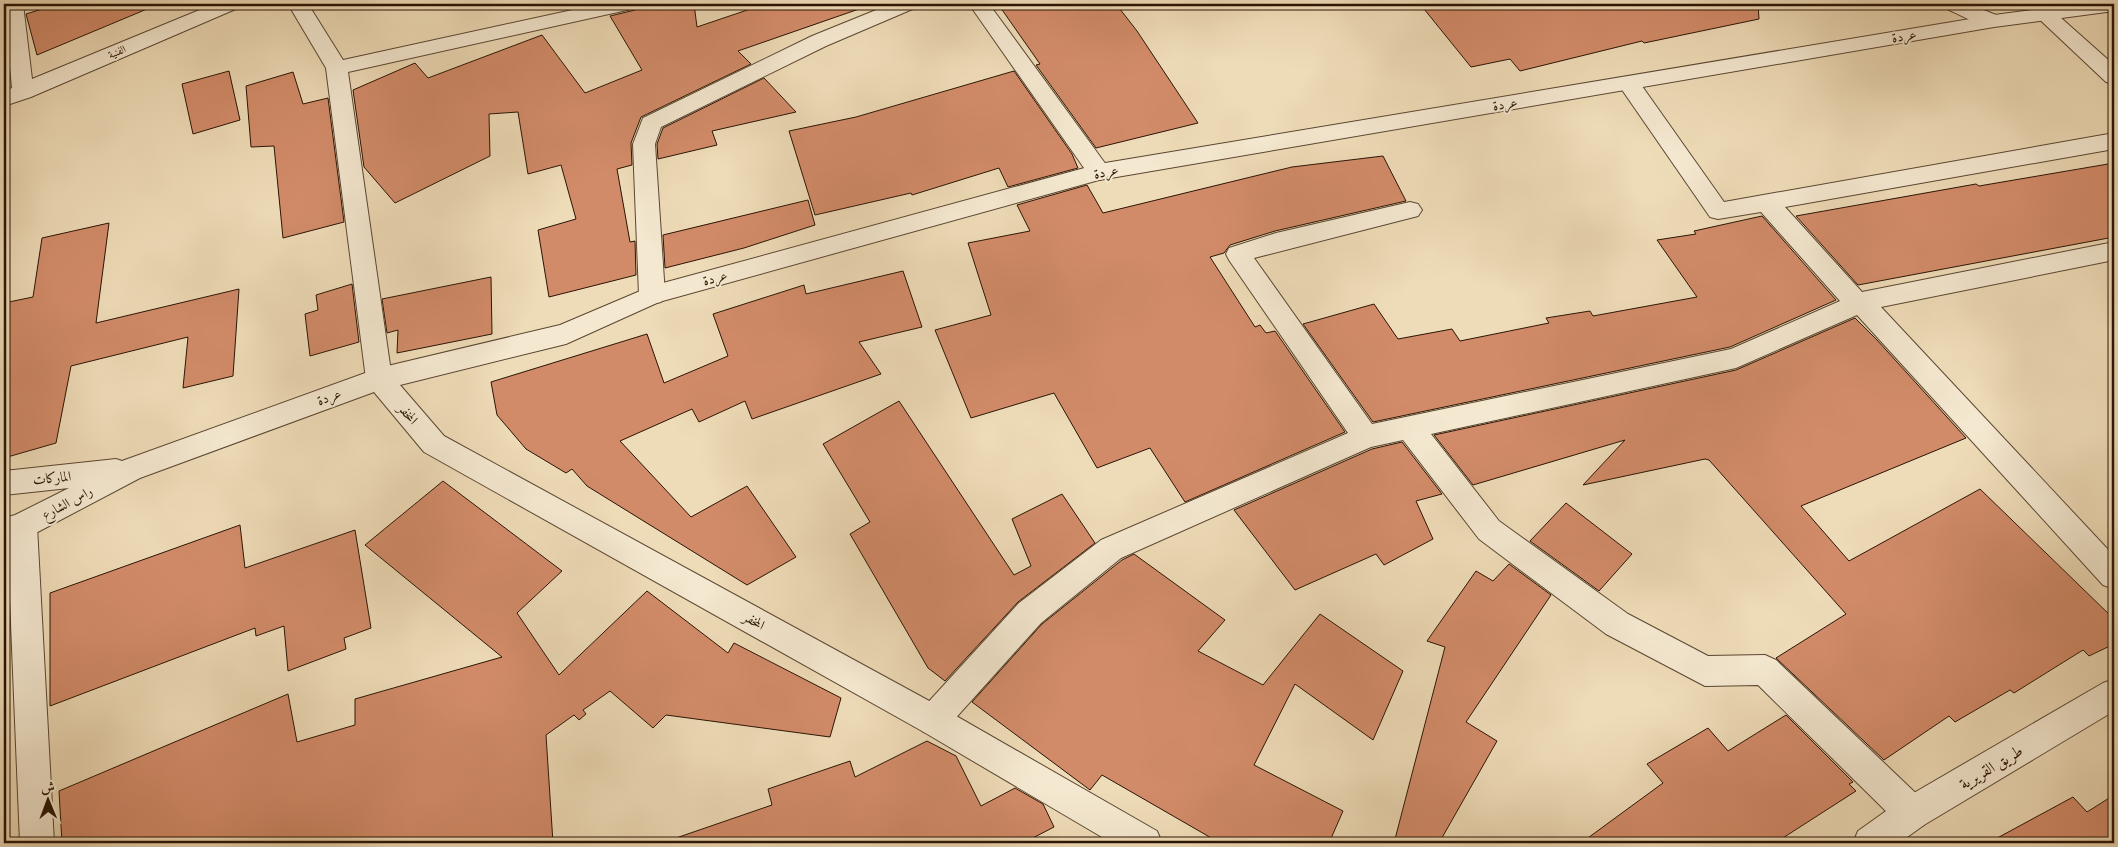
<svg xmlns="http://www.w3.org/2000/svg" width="2118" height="847" font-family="'IM FELL Great Primer',Amiri,serif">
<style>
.building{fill:#d28b69;stroke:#2a1404}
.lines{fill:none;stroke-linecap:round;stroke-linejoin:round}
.minor-casing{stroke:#5b4631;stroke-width:2}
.tertiary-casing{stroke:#5b4631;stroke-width:2}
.minor{fill:#f4e8d0;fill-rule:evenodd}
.tertiary{fill:#f4e8d0;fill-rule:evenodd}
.labels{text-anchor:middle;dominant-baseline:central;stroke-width:4;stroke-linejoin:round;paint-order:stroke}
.far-street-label{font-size:11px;fill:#2a1404;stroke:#f4e8d0}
.street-label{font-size:14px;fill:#2a1404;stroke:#f4e8d0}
.near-street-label{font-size:16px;fill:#2a1404;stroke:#f4e8d0}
</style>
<rect width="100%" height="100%" fill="#eedbb7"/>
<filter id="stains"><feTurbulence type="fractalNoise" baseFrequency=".004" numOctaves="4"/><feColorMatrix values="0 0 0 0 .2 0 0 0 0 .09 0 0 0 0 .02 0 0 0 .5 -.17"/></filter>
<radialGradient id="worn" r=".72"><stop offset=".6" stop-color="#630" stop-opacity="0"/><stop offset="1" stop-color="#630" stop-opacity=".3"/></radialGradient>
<g class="building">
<polygon points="58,4 159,4 37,55 26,14"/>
<polygon points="639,4 694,4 697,27 765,4 858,4 859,9 738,51 751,64 641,117 631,143 632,165 617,169 630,242 635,241 636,275 549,297 538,230 576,219 561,165 528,174 518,112 489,114 490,156 395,203 364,167 353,90 415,63 428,78 542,35 585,93 642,70 610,16 635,10"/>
<polygon points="998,4 1116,4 1137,31 1198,123 1096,148 1036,65 1040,64"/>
<polygon points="1420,4 1758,4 1759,19 1644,43 1642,41 1520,71 1510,59 1471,67"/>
<polygon points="229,71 240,120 193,134 182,84"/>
<polygon points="1014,71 1072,154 1078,168 1008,187 999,168 912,195 911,193 815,215 789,131 856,117"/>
<polygon points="293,72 303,104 328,98 344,222 283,238 274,146 251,147 246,86"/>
<polygon points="764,78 796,112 712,131 717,145 658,159 657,144 663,128"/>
<polygon points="1383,156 1406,201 1275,231 1230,245 1224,253 1210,257 1255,327 1260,325 1266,333 1275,331 1345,432 1185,502 1150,448 1097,468 1054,393 971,418 935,330 991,315 968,243 1030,231 1017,205 1087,185 1103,213 1292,167"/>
<polygon points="2114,163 2114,237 1858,285 1796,216 1976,184 1979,186"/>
<polygon points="808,200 815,225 744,248 665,268 663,235"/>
<polygon points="1762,216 1836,300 1730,347 1373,422 1303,324 1374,304 1398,339 1452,329 1460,341 1549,323 1546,318 1590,311 1593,316 1697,297 1657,240 1696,234 1694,231"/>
<polygon points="109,223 96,323 239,289 233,376 183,388 188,337 71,366 56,443 4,458 4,303 33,297 42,238"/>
<polygon points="903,271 922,327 859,342 881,374 752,419 745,401 699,422 692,409 620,441 691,517 747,486 796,557 747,585 587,486 572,469 566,473 526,449 497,415 491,382 647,334 664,383 728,356 713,314 804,285 806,294"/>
<polygon points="491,277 492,334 397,353 398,330 387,333 382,299"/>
<polygon points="352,284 359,342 310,356 305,314 318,310 316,295"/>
<polygon points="1855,318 1877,340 1966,438 1801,506 1849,561 1980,489 2114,619 2114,644 2089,656 2083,650 2014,693 2010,690 1955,722 1949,716 1884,760 1776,658 1846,614 1709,460 1705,459 1583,485 1625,440 1473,485 1434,435 1736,370"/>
<polygon points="899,401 1014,575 1031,566 1012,519 1062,494 1095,543 1018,602 945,681 928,668 850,534 870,522 823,444"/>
<polygon points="1402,442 1442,494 1416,501 1433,539 1384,565 1376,554 1295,590 1234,510 1372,449"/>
<polygon points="443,481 562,571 517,613 559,675 647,591 728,653 734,643 841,698 830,737 666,715 653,728 610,691 583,710 586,714 579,720 574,715 546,735 553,843 62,843 59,791 288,694 297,742 355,725 355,699 502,657 365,545"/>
<polygon points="1566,503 1632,554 1599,591 1530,541"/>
<polygon points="240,525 245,568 355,530 371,628 344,638 346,649 288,671 284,626 256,636 255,628 50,706 50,593"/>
<polygon points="1134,554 1225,620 1198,651 1263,685 1320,614 1403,671 1373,740 1295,684 1254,765 1343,811 1329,843 1220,843 1102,775 1090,790 972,702 1042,624 1122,560"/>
<polygon points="1509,564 1551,595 1466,722 1497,741 1439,843 1394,843 1445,647 1427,641 1476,571 1493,581"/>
<polygon points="1786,715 1853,782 1849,784 1856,791 1775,843 1581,843 1663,783 1647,764 1708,728 1728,751"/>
<polygon points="927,741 956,756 981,806 1015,788 1043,804 1054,827 1023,843 677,843 676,838 772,805 768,789 850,761 855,777"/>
<polygon points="2114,795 2114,843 1988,843 2073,797 2087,812"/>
</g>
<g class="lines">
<defs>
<g id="minor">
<polygon points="4,4 23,4 32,79 214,4 241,4 238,8 31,97 4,106 4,91 12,88"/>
<polygon points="288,4 308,4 343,60 600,4 637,4 634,8 627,10 348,72 392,379 388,386 379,390 370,386 366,379 326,68"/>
<polygon points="891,4 918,4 915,8 826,46 661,127 655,144 665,295 661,302 652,304 643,302 639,295 633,144 643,118 812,36"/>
<polygon points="969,4 989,4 1107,166 1111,172 1107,178 1099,180 1091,178"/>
<path d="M1942 4H1969L2001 17 2004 21 2001 25C1984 30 1961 15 1945 8Z"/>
<polygon points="2044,7 2051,9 2114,65 2114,84 2106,82 2037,17 2034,13 2037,9"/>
<polygon points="1629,77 1637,79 1724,202 2114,133 2114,149 1785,207 1862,292 2114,242 2114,260 1881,307 2114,556 2114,589 2103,585 1857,315 1736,368 1431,434 1499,521 1628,614 1708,656 1765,655 1776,660 1924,801 1929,813 1924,825 1912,830 1900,825 1758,685 1705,686 1606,634 1479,539 1403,440 1371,447 1121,558 1041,623 944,731 933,736 922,731 917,720 922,709 1019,603 1101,540 1348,433 1229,260 1226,254 1229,248 1276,233 1410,202 1418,204 1422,210 1418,216 1254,258 1372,424 1731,349 1840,301 1761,212 1718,219 1710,217 1618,84 1621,79"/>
<polygon points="22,513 32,517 37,526 54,843 20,843 7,526 12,517"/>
</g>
<g id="tertiary">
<polygon points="2077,4 2114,4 2114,11 1994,27 1099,180 659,302 566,344 400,385 444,436 944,709 1157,831 1162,843 1112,843 922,731 424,452 374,392 140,478 32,535 4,544 4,518 15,515 69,488 4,495 4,471 116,459 122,461 379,368 560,325 652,286 1099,164 1994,15"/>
<polygon points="2114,679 2114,711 1924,825 1899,843 1853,843 1858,831 1900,801 2103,683"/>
</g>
</defs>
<use href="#minor" class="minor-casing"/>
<use href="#tertiary" class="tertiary-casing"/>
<use href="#minor" class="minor"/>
<use href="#tertiary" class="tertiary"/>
</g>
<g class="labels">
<g class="far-street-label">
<text transform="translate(117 52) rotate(-23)">الفنية</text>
</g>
<g class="street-label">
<text transform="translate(1904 36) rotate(-10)">عردة</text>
<text transform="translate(1505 104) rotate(-10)">عردة</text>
<text transform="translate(1106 172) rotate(-11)">عردة</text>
<text transform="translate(715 278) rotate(-15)">عردة</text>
<text transform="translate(329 397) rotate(-20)">عردة</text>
<text transform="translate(408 414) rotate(50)">المخفر</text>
<text transform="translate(52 478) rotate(-6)">الماركات</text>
<text transform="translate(67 503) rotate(-28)">راس الشارع</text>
<text transform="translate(754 621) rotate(29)">المخفر</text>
</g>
<g class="near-street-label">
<text transform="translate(1991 767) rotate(-31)">طريق القريرية</text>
</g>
</g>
<rect width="2118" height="847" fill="none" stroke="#eedbb7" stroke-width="20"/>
<rect x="5" y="5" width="2108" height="837" fill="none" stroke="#2a1404" stroke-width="2.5"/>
<rect x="10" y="10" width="2098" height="827" fill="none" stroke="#2a1404"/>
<g transform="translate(48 800) rotate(359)" stroke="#f4e8d0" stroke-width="4" paint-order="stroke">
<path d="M0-4L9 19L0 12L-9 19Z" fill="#2a1404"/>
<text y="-8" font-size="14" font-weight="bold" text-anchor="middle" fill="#2a1404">ش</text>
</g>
<rect width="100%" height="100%" filter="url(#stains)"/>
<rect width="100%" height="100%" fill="url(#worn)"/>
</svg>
